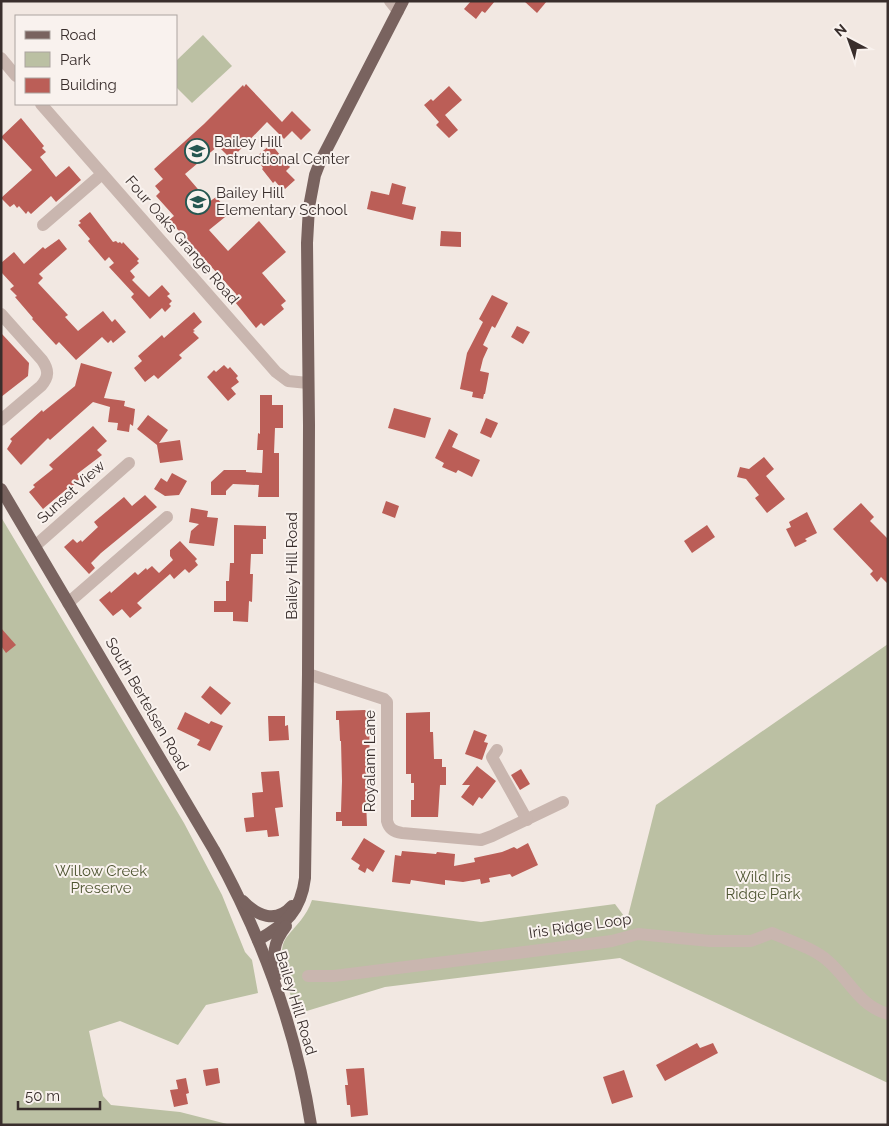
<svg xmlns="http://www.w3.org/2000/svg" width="889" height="1126" font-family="Raleway,sans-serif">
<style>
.green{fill:#bbc0a3}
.building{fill:#bb5e57}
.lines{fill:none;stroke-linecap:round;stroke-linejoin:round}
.minor{stroke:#c9b6af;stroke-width:12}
.major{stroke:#79635f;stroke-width:12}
.labels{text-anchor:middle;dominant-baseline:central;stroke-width:4;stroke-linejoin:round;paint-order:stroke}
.poi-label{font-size:15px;fill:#392e2c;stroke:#f9f2ee;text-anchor:start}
.street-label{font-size:15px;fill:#392e2c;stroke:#f9f2ee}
.park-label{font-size:15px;fill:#4e5532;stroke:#f9f2ee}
</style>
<rect width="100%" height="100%" fill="#f2e8e2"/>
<g class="green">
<polygon points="203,35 232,66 192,103 176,87 176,61"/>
<polygon points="1,517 184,823 222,895 245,952 252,960 258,993 206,1005 178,1045 120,1021 89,1031 103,1096 111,1105 180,1112 231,1125 1,1125"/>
<path d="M888 644V1083L620 958 385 987 297 1014C291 995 274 955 286 938 297 924 306 917 312 900L481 922 615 904 627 920 656 805Z"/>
</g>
<g class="building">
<polygon points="471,1 495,1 485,13 482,11 476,19 464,9"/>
<polygon points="524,1 547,1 537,13"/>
<polygon points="246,84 282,122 292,111 311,130 301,140 292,131 284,139 267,122 234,156 233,155 230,158 218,146 185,174 209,202 216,197 230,213 209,230 228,251 259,221 286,252 262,273 286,301 281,305 284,309 264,326 261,323 256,328 231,297 236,294 169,220 174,216 156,196 160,192 155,186 163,179 154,169 204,124 243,85 244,87"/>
<polygon points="449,86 462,100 445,115 458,130 449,138 436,125 439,122 424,105 431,99 433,101"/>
<polygon points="21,118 44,146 42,148 46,152 40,157 56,177 69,166 81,180 56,202 51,196 31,214 28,211 26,214 19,206 17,208 14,204 10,207 1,198 32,170 1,137"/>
<polygon points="271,144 290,167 286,171 295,180 285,189 282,185 280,187 275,181 273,183 262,169 263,168 256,157"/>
<polygon points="392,183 406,187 402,204 416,207 413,220 367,209 371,191 389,195"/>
<polygon points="90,212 113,242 116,241 118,243 120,242 122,244 123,242 139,259 137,261 139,263 130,271 135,277 132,280 149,297 162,285 170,294 167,296 172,301 169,304 171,306 165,312 162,308 150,319 131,297 134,294 109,267 114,263 109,257 105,261 88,241 90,239 78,225 81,223 79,221"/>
<polygon points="441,231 461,232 461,247 440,246"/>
<polygon points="59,239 67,249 39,274 43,278 38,283 68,315 65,317 78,331 103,311 112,322 115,319 126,332 113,343 111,340 108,343 102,337 76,360 59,342 56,345 32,319 33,318 15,297 17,296 10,289 14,286 1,272 1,263 14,252 24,264 43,247 45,249"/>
<polygon points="492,295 508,303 495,328 492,326 483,345 488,348 483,359 480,371 489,373 485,394 484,394 483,399 472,397 473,392 460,389 467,353 483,322 479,319"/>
<polygon points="194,312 202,322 193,330 195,331 193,332 199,338 179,355 182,358 158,379 154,375 145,382 134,368 142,361 138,356 162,335 164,338"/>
<polygon points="517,326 530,332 523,344 511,337"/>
<polygon points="1,333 29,363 28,376 1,397"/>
<polygon points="81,363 112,372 104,398 125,401 124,406 135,409 133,426 130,424 129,432 117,430 118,423 108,422 110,407 93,402 50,440 48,438 21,465 7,449 12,441 10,439 42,410 43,412 75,386"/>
<polygon points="224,365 228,369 230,367 238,376 236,378 239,382 231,388 236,394 228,401 207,377 214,370 216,372"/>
<polygon points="260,395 272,395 272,405 283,405 283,428 275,428 274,453 279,453 279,497 258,497 259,485 233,484 226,491 226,495 211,495 211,482 224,470 246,470 246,472 262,473 263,450 257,450 258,433 260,434"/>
<polygon points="394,408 431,418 425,438 388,428"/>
<polygon points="148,415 168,430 159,443 180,440 183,460 160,463 157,445 137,429"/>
<polygon points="486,418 498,423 491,438 480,433"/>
<polygon points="93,426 107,441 97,450 102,455 77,474 81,478 77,481 76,483 69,489 68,488 43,509 29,492 35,487 33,485 53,469 49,465"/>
<polygon points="449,429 458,434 452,447 480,460 472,477 458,470 456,473 442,467 444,463 435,458"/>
<polygon points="764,457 774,469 766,476 785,499 767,513 755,498 759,495 746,479 737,477 740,467 749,469"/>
<polygon points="172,473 187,481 179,495 165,496 154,489 161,478 167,482"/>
<polygon points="145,495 157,507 101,553 91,563 95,568 89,574 64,547 73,539 77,543 81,540 82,542 98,527 94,522 124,497 132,506"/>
<polygon points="386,501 399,506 395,518 382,513"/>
<polygon points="861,503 874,517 870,521 888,539 888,584 881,577 877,582 870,574 873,571 833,529"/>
<polygon points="191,508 208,511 207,517 218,518 214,546 189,543 191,531 199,524 189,522"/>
<polygon points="807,512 817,533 805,539 807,541 795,547 786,529 791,527 789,522"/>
<polygon points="234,525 266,526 266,539 263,539 263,554 251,554 250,574 253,574 252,602 249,601 248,622 233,621 233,612 214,612 214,601 226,601 226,581 229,581 230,563 234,563"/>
<polygon points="707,525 715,537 692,553 684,541"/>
<polygon points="180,541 197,559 195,561 198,565 189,573 185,569 174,579 170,574 137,603 142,608 130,618 122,609 113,616 99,600 110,591 111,593 135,572 138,575 146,568 147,570 152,566 159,573 173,560 170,556 170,550"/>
<polygon points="1,628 16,645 6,653 1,646"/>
<polygon points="210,686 231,703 221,715 201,697"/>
<polygon points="365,710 369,715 370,775 368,800 366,800 367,826 342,826 342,821 336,821 336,812 341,812 342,781 341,741 340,741 339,720 336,720 336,711"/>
<polygon points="185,712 209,724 211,721 223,726 210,751 197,745 200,740 177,729"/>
<polygon points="430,712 430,732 433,732 434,759 442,759 442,767 446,767 446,785 440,785 438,817 411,817 411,800 414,800 414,783 411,783 411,774 406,774 406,713"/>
<polygon points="268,716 285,716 285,726 288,725 289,740 269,741"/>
<polygon points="474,730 487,735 484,742 488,743 482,760 465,754"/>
<polygon points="477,766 496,781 482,799 479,797 473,806 461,797 470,785 462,785"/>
<polygon points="521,769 530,784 520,790 511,775"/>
<polygon points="279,771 283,807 275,808 279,836 268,837 267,830 246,832 244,818 254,817 252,793 263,792 261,772"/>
<polygon points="364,838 385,851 373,872 367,868 365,873 358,869 360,865 351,859"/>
<polygon points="528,843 538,865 512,877 510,874 489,878 490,882 481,884 480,879 463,882 445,880 445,885 411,880 410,884 392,882 395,855 401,856 402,851 436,854 437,852 455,854 454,866 475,862 474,858 502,852 514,847 517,849"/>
<polygon points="697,1043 700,1048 713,1043 718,1053 665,1081 656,1065"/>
<polygon points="218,1068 220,1083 206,1086 203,1070"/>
<polygon points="364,1068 368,1115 351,1117 350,1105 347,1105 345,1085 348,1085 346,1069"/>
<polygon points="624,1070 633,1097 612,1104 603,1077"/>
<polygon points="186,1078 189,1093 186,1094 188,1104 174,1107 170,1090 178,1089 176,1080"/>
</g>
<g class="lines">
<g class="minor">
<polyline points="390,1 398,11"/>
<polyline points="1,58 16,76"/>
<polyline points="41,104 276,372 288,381 308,383"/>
<polyline points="43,225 102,174"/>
<path d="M1 314 42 360C49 370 49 377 41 386L1 420"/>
<polyline points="35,546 129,463"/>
<polyline points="68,603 167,517"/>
<path d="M308 674 384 699 387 702V821C389 829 394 832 402 833L481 840 492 836 563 802"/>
<polyline points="497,750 492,757 493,759 527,820"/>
<path d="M308 976H334L612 941 638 934 710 941H751L772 933C790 941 813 948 828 961 850 980 858 1005 888 1014"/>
</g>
<g class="major">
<path d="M1 489 214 850C261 935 296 1028 311 1125"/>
<path d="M243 901C257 916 276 924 292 906"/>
<path d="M258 940C286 924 301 911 305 878L308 674 309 425 307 243 309 207 315 175 320 162 403 1"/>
<path d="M277 975C273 954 272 944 286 926"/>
</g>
</g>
<defs>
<symbol id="school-ring" viewBox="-11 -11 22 22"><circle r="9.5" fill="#f9f2ee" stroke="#255751" stroke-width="1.5"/><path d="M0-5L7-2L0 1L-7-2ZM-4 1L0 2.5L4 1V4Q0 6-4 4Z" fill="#255751"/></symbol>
</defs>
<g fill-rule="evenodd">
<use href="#school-ring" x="183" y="137" width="28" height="28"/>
<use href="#school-ring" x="184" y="188" width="28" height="28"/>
</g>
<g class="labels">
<g class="poi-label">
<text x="214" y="142">Bailey Hill<tspan x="214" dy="17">Instructional Center</tspan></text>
<text x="216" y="193">Bailey Hill<tspan x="216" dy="17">Elementary School</tspan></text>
</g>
<g class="street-label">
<text transform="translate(182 240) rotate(49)">Four Oaks Grange Road</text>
<text transform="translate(71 492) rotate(-42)">Sunset View</text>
<text transform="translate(292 566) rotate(-90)">Bailey Hill Road</text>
<text transform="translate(147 704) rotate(60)">South Bertelsen Road</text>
<text transform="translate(370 761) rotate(-90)">Royalann Lane</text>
<text transform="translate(580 926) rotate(-8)">Iris Ridge Loop</text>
<text transform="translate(296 1003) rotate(73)">Bailey Hill Road</text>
</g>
<g class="park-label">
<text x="101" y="871">Willow Creek<tspan x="101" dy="17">Preserve</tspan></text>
<text x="763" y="877">Wild Iris<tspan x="763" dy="17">Ridge Park</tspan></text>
</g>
</g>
<rect width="889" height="1126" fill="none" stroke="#392e2c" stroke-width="5"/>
<rect x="15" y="15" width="162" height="90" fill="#f9f2ee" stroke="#aca4a0"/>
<rect x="25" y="31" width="25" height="8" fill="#79635f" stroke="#aca4a0"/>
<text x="60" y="40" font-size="15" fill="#392e2c">Road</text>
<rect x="25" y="52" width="25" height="15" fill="#bbc0a3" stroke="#aca4a0"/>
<text x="60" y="65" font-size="15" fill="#392e2c">Park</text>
<rect x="25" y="78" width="25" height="15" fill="#bb5e57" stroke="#aca4a0"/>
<text x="60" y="90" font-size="15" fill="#392e2c">Building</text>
<g transform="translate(849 40) rotate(319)" stroke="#f9f2ee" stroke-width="4" paint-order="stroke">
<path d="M0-4L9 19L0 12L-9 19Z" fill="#392e2c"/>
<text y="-8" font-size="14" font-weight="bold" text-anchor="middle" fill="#392e2c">N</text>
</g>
<path d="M18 1101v8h82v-8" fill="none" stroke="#392e2c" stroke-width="2.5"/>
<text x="25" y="1101" font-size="15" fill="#392e2c" stroke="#f9f2ee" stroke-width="4" paint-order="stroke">50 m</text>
</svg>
